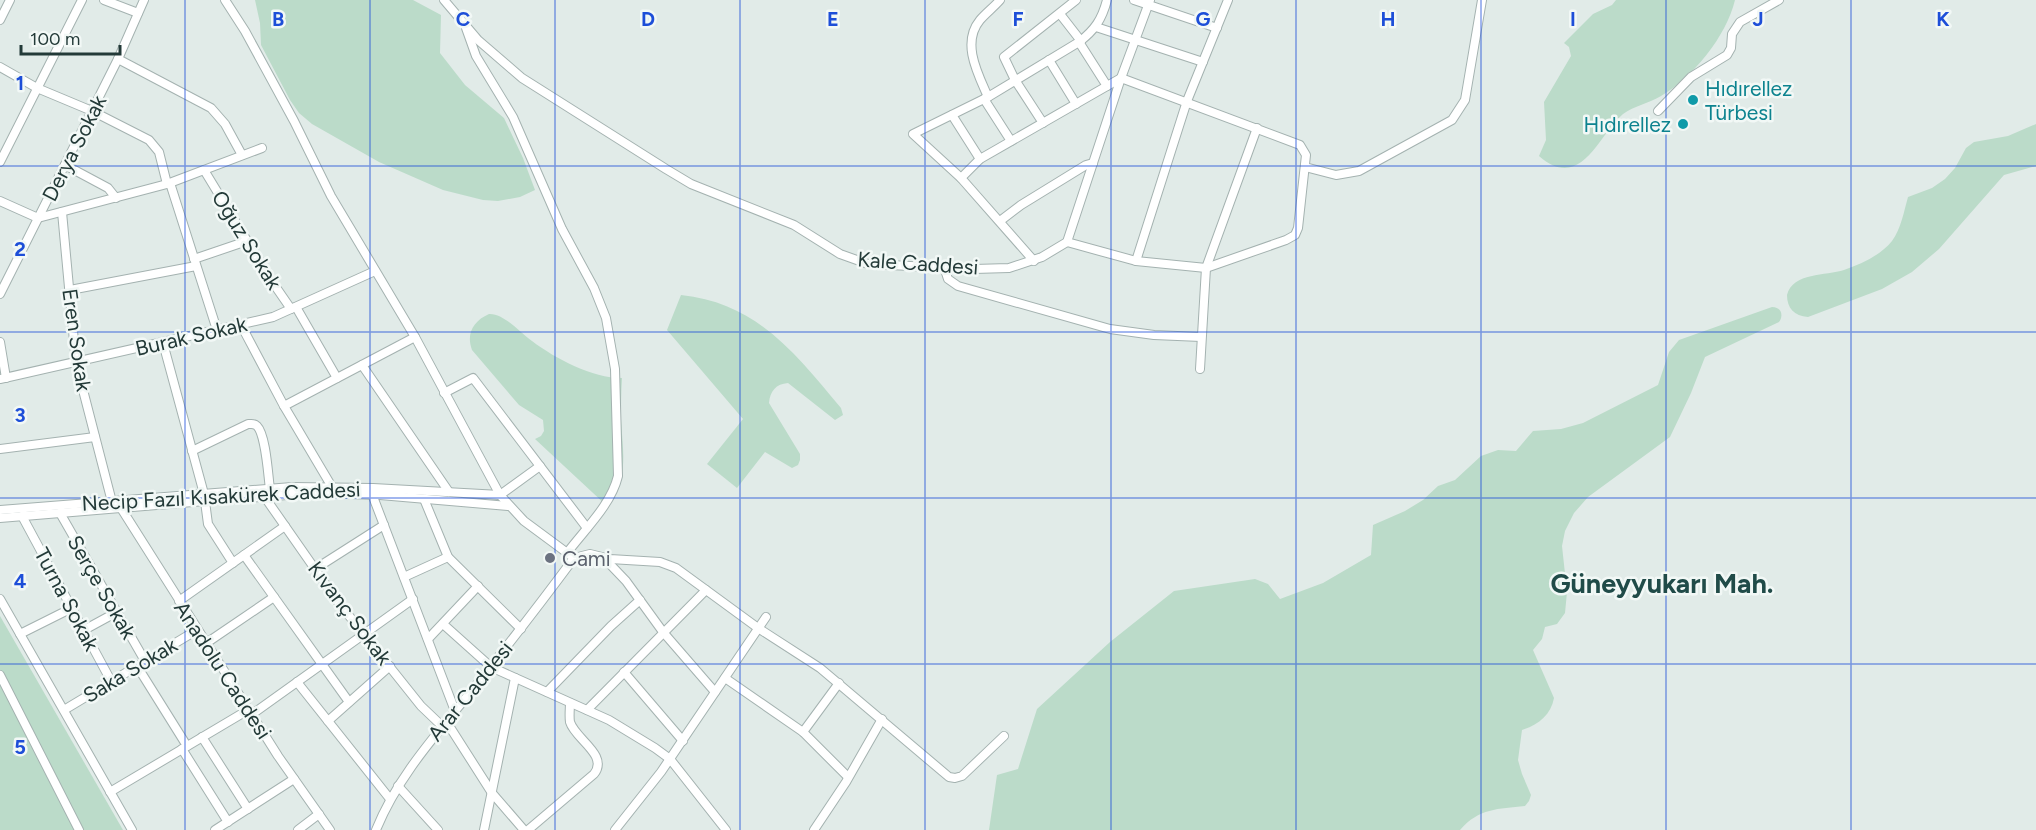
<svg xmlns="http://www.w3.org/2000/svg" width="2036" height="830" font-family="Figtree,sans-serif">
<style>
.green{fill:#bbdbc9}
.lines{fill:none;stroke-linecap:round;stroke-linejoin:round}
.minor-casing{stroke:#a4b2b0;stroke-width:10}
.minor{stroke:#fff;stroke-width:8}
.grid{fill:none;stroke:#1d4ed8;stroke-width:1.5;stroke-opacity:0.55}
.culture-dot{fill:#0f9aa8;stroke:#f2f8f6;stroke-width:2}
.worship-dot{fill:#6b7280;stroke:#f2f8f6;stroke-width:2}
.labels{text-anchor:middle;dominant-baseline:central;stroke-width:5;stroke-linejoin:round;paint-order:stroke}
.culture-label{font-size:21px;fill:#0d838f;stroke:#f2f8f6;text-anchor:start}
.street-label{font-size:21px;fill:#233a38;stroke:#f2f8f6}
.worship-label{font-size:21px;fill:#5b616d;stroke:#f2f8f6;text-anchor:start}
.district-label{font-size:27px;font-weight:bold;fill:#204b48;stroke:#f2f8f6}
.grid-label{font-size:20px;text-anchor:middle;font-weight:bold;fill:#1d4ed8;stroke:#f2f8f6;stroke-width:5;stroke-linejoin:round;paint-order:stroke}
</style>
<rect width="100%" height="100%" fill="#e1ebe8"/>
<g class="green">
<polygon points="255,0 413,0 441,15 440,53 465,85 504,118 523,158 535,190 520,197 498,201 483,200 443,190 379,162 312,124 299,113 290,100 261,45 260,23"/>
<path d="M1616 0H1735C1726 37 1693 77 1661 96 1649 103 1634 106 1623 114 1599 134 1581 193 1539 156L1546 140 1544 102 1571 56 1569 47 1564 43 1593 14 1612 5Z"/>
<path d="M2036 124V166L2004 175 1939 249 1912 272 1882 289 1808 317C1794 316 1787 308 1787 295 1793 272 1826 276 1844 270 1861 264 1881 255 1892 241 1901 229 1904 211 1908 197L1932 188 1945 179 1955 168 1966 148 1974 142 2008 136Z"/>
<path d="M681 295C757 303 795 353 841 408L843 415 835 420 788 383C776 384 770 391 769 403L800 454V460L798 465 792 468 765 452 737 488 707 464 743 419 667 330Z"/>
<path d="M1772 307C1781 307 1784 315 1779 322L1705 357 1691 393 1670 437 1588 497 1574 513 1565 531 1562 546 1567 592 1565 613 1557 624 1545 627 1542 639 1533 650 1554 698C1551 715 1538 725 1522 730L1518 760 1522 774 1531 795 1529 801 1525 806C1498 809 1479 808 1460 830H989L997 775 1018 769 1037 709 1110 642 1174 591 1255 579 1268 584 1280 599 1323 583 1371 555 1373 525 1405 511 1423 500 1438 486 1455 480 1481 456 1498 450 1516 451 1533 431 1561 429 1583 423 1658 385 1669 352 1679 340Z"/>
<path d="M489 314C504 313 520 333 532 341 556 359 592 378 622 378 621 392 621 406 621 420 623 454 629 477 607 506L535 439 541 436 544 431 543 420 519 405 472 350C466 334 473 321 489 314Z"/>
<polygon points="0,616 123,830 0,830"/>
</g>
<g class="lines">
<defs>
<g id="minor">
<polyline points="104,0 138,13"/>
<polyline points="225,0 245,31 294,121 331,196 415,337 500,495 524,521 574,558"/>
<polyline points="444,0 478,40 522,78 666,169 691,184 794,225 840,254 868,264 974,269 1009,268 1042,257 1067,242 1121,78 1150,0"/>
<polyline points="1134,0 1217,28"/>
<polyline points="1060,14 1081,41"/>
<polyline points="0,20 10,0"/>
<polyline points="1096,27 1203,62"/>
<path d="M466 28 476 56 513 117 562 229 594 288 606 318 615 369 618 476C611 505 585 529 567 553"/>
<polyline points="1079,42 1107,86"/>
<polyline points="118,59 211,108 225,124 242,155"/>
<polyline points="1049,60 1076,104"/>
<polyline points="0,67 37,88 92,111 149,140 159,152 167,184"/>
<path d="M988 97C978 74 961 43 980 20 986 13 994 7 1000 0"/>
<polyline points="984,99 1011,141"/>
<polyline points="1658,111 1691,77 1727,55 1731,48 1732,34 1740,22 1779,0"/>
<polyline points="952,115 980,159"/>
<polyline points="1043,123 1015,80 1004,57 1076,0"/>
<polyline points="0,162 82,0"/>
<polyline points="65,165 108,188 116,198"/>
<polyline points="1305,167 1336,175 1359,171 1452,120 1465,100 1482,0"/>
<polyline points="204,170 271,280 291,309"/>
<path d="M961 178 913 134 988 97 1079 42C1095 30 1102 19 1107 0"/>
<polyline points="170,183 217,330"/>
<polyline points="0,201 38,218 167,184 262,148"/>
<polyline points="62,212 76,363 112,502"/>
<polyline points="1000,221 1021,205 1086,165 1093,163"/>
<polyline points="194,259 247,241"/>
<polyline points="1034,261 961,178 980,159 1121,78 1300,145 1306,155 1298,228 1295,235 1286,240 1206,268 1136,261 1067,242"/>
<polyline points="1136,261 1187,101 1228,0"/>
<polyline points="944,267 948,279 958,286 1110,329 1154,335 1201,337"/>
<polyline points="70,290 196,266"/>
<polyline points="0,294 118,59 144,0"/>
<polyline points="296,307 337,378"/>
<polyline points="241,325 284,406 332,487"/>
<polyline points="0,342 6,378"/>
<polyline points="163,343 204,494 208,524 233,563"/>
<polyline points="362,365 449,492"/>
<polyline points="1200,369 1206,268 1257,128"/>
<polyline points="0,379 273,317 375,271"/>
<polyline points="444,393 473,378 587,528"/>
<polyline points="284,406 415,337"/>
<polyline points="0,449 95,437"/>
<path d="M192 451 248 424C252 424 254 423 257 426 266 435 268 475 270 489"/>
<polyline points="372,494 455,711"/>
<polyline points="500,495 540,466"/>
<polyline points="264,496 338,602 421,706 442,726"/>
<polyline points="424,499 448,557 521,629"/>
<polyline points="121,508 278,756 330,830"/>
<polyline points="0,510 292,487 373,488 500,495"/>
<polyline points="60,513 145,661"/>
<polyline points="22,516 111,681"/>
<polyline points="0,518 205,501 315,493 380,495 508,506"/>
<polyline points="244,555 349,702"/>
<polyline points="574,558 590,554 610,559 660,562 676,568 758,628 820,668 949,777 955,778 962,776 1004,736"/>
<polyline points="604,558 626,581 663,632 715,692"/>
<polyline points="315,569 384,525"/>
<polyline points="404,577 448,557"/>
<polyline points="0,599 132,830"/>
<polyline points="179,601 285,526"/>
<polyline points="443,624 491,667 609,720 655,748 670,759 726,830"/>
<polyline points="84,630 117,612"/>
<polyline points="20,634 72,608"/>
<polyline points="428,639 478,586"/>
<polyline points="205,644 274,597"/>
<polyline points="137,666 187,746"/>
<polyline points="624,672 683,741"/>
<polyline points="0,675 79,830"/>
<polyline points="725,678 803,732 848,777"/>
<polyline points="297,682 390,799"/>
<polyline points="547,692 611,626 640,600"/>
<polyline points="64,710 197,630"/>
<polyline points="587,710 706,590"/>
<polyline points="251,715 413,599"/>
<polyline points="328,721 390,666"/>
<polyline points="446,721 492,793 524,830"/>
<polyline points="803,732 839,683"/>
<polyline points="202,737 248,809"/>
<polyline points="182,749 228,822"/>
<polyline points="398,786 438,830"/>
<polyline points="110,792 248,710"/>
<polyline points="215,830 294,779"/>
<polyline points="298,830 319,814"/>
<path d="M376 830C397 778 434 737 469 694 505 649 540 604 574 558"/>
<polyline points="484,830 515,678"/>
<path d="M528 830 594 774C609 755 575 739 570 722 569 716 570 708 570 703"/>
<polyline points="615,830 661,772 766,617"/>
<polyline points="814,830 846,782 882,719"/>
</g>
</defs>
<use href="#minor" class="minor-casing"/>
<use href="#minor" class="minor"/>
</g>
<path class="grid" d="M185 0V830M370 0V830M555 0V830M740 0V830M925 0V830M1111 0V830M1296 0V830M1481 0V830M1666 0V830M1851 0V830M0 166H2036M0 332H2036M0 498H2036M0 664H2036"/>
<g class="culture-dot">
<circle cx="1693" cy="100" r="6"/>
<circle cx="1683" cy="124" r="6"/>
</g>
<circle class="worship-dot" cx="550" cy="558" r="6"/>
<g class="labels">
<g class="culture-label">
<text x="1705" y="88">Hıdırellez<tspan x="1705" dy="24">Türbesi</tspan></text>
<text x="1671" y="124" text-anchor="end">Hıdırellez</text>
</g>
<g class="street-label">
<text transform="translate(74 148) rotate(-63)">Derya Sokak</text>
<text transform="translate(247 240) rotate(58)">Oğuz Sokak</text>
<text transform="translate(918 263) rotate(4)">Kale Caddesi</text>
<text transform="translate(191 336) rotate(-13)">Burak Sokak</text>
<text transform="translate(77 340) rotate(82)">Eren Sokak</text>
<text transform="translate(221 496) rotate(-3)">Necip Fazıl Kısakürek Caddesi</text>
<text transform="translate(102 587) rotate(60)">Serçe Sokak</text>
<text transform="translate(67 599) rotate(62)">Turna Sokak</text>
<text transform="translate(350 613) rotate(53)">Kıvanç Sokak</text>
<text transform="translate(130 670) rotate(-31)">Saka Sokak</text>
<text transform="translate(223 670) rotate(57)">Anadolu Caddesi</text>
<text transform="translate(470 691) rotate(-51)">Arar Caddesi</text>
</g>
<g class="worship-label">
<text x="562" y="558">Cami</text>
</g>
<g class="district-label">
<text x="1662" y="583">Güneyyukarı Mah.</text>
</g>
</g>
<g class="grid-label">
<text x="278" y="26">B</text>
<text x="463" y="26">C</text>
<text x="648" y="26">D</text>
<text x="833" y="26">E</text>
<text x="1018" y="26">F</text>
<text x="1203" y="26">G</text>
<text x="1388" y="26">H</text>
<text x="1573" y="26">I</text>
<text x="1758" y="26">J</text>
<text x="1943" y="26">K</text>
<text x="20" y="90">1</text>
<text x="20" y="256">2</text>
<text x="20" y="422">3</text>
<text x="20" y="588">4</text>
<text x="20" y="754">5</text>
</g>
<path d="M21 45v9h99v-9" fill="none" stroke="#233a38" stroke-width="3"/>
<text x="30" y="45" font-size="18" fill="#233a38" stroke="#f2f8f6" stroke-width="4.5" paint-order="stroke">100 m</text>
</svg>
